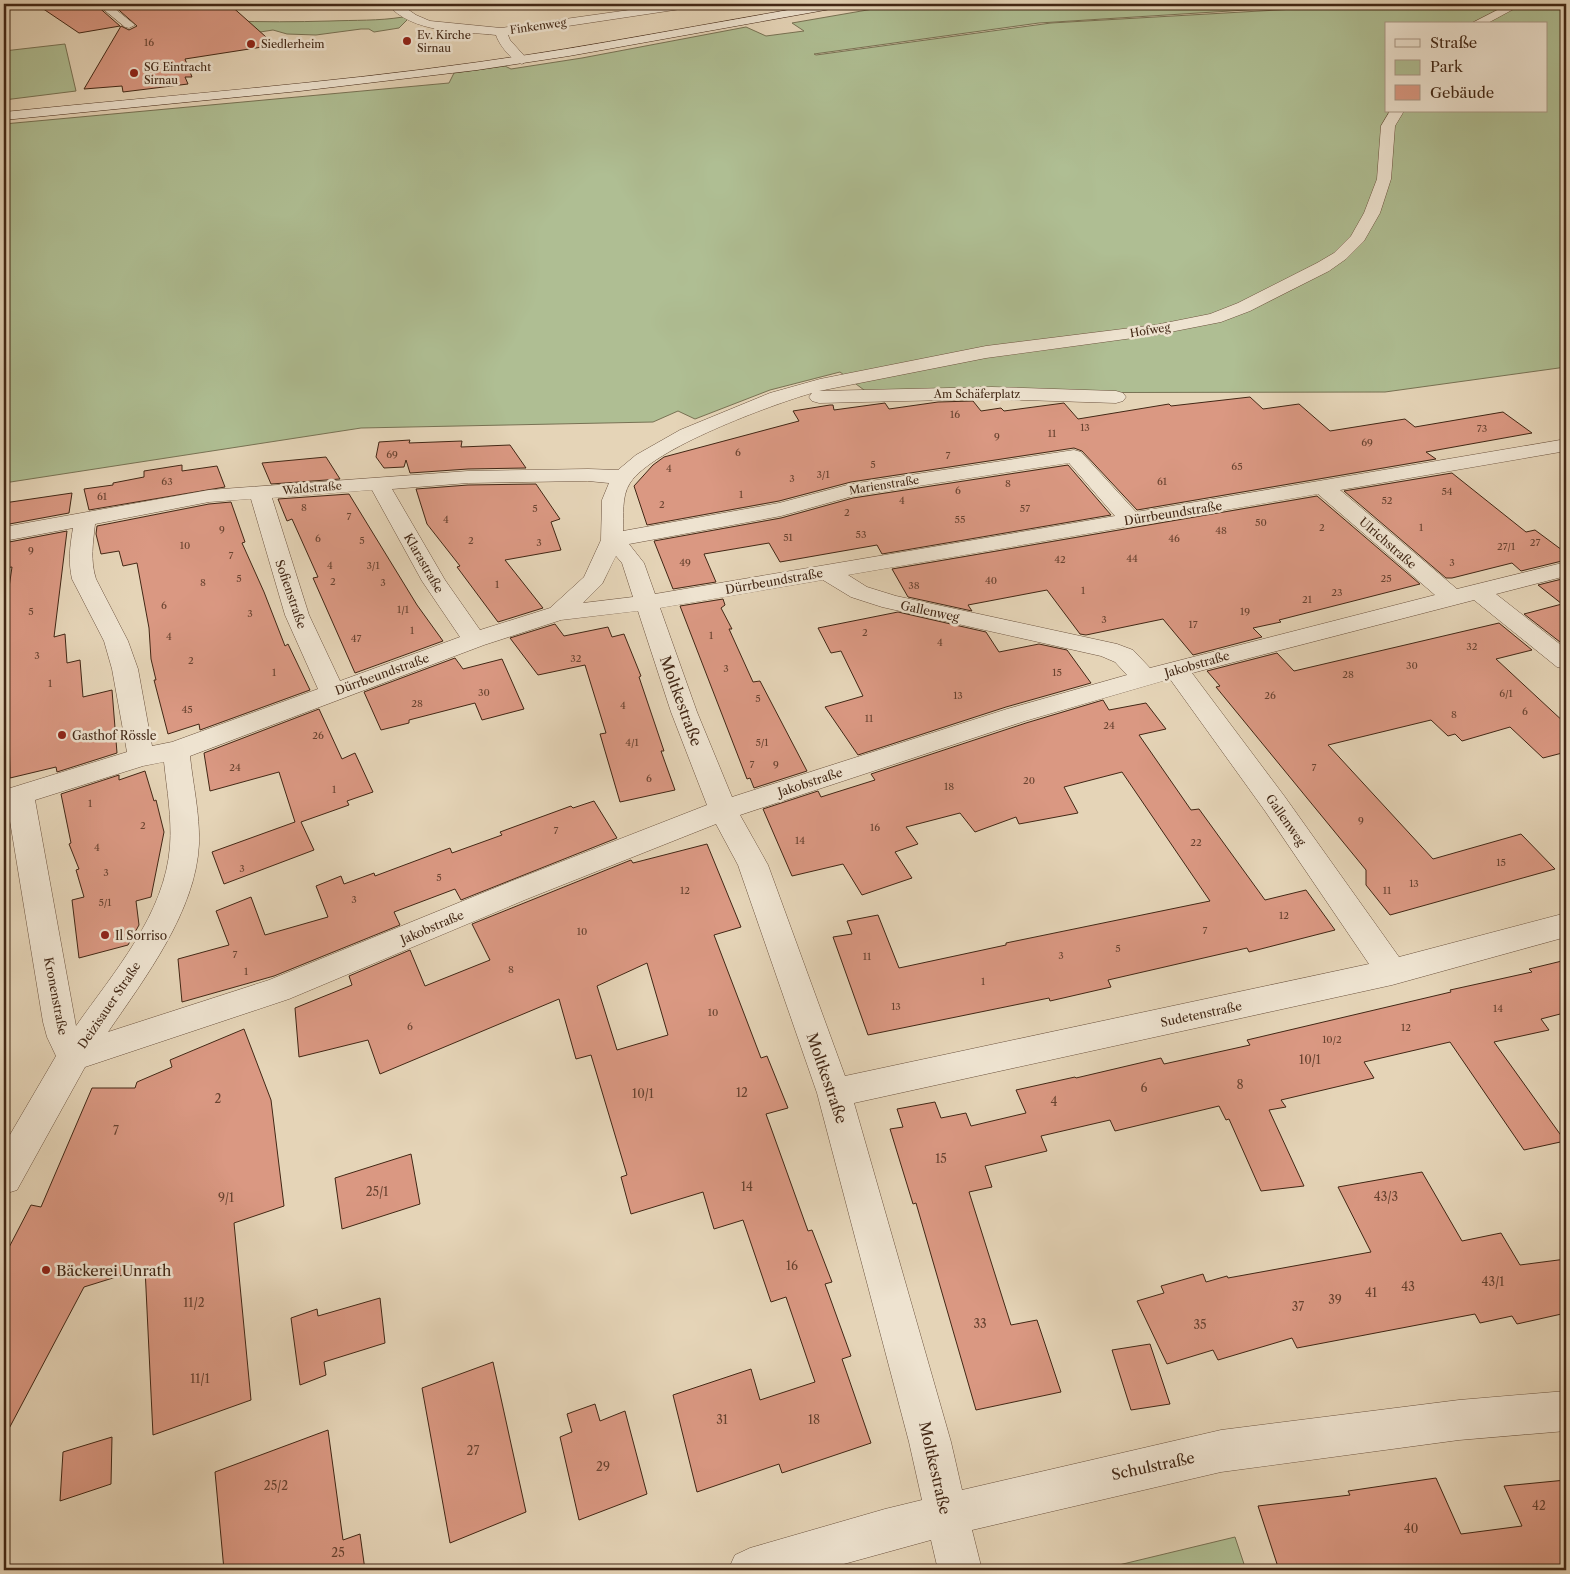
<svg xmlns="http://www.w3.org/2000/svg" width="1570" height="1574" font-family="'Libre Caslon Text',serif">
<style>
.green{fill:#afbe93;stroke:#787254;fill-rule:evenodd}
.building{fill:#da9882;stroke:#422715;fill-rule:evenodd}
.lines{fill:none;stroke-linecap:round;stroke-linejoin:round}
.minor-casing{stroke:#6b523e;stroke-width:1}
.secondary-casing{stroke:#422715;stroke-width:1}
.minor{fill:#eee3d0;fill-rule:evenodd}
.secondary{fill:#eee3d0;fill-rule:evenodd}
.poi-dot{fill:#8f2418;stroke:#eee3d0;stroke-width:2}
.labels{text-anchor:middle;dominant-baseline:central;stroke-width:5;stroke-linejoin:round;paint-order:stroke}
.number-label{font-size:10px;fill:#684330}
.far-street-label{font-size:11px;fill:#422715;stroke:#eee3d0}
.far-poi-label{font-size:11px;fill:#422715;stroke:#eee3d0;text-anchor:start}
.street-label{font-size:12px;fill:#422715;stroke:#eee3d0}
.poi-label{font-size:12px;fill:#422715;stroke:#eee3d0;text-anchor:start}
.near-number-label{font-size:12px;fill:#684330}
.near-street-label{font-size:15px;fill:#422715;stroke:#eee3d0}
.near-poi-label{font-size:15px;fill:#422715;stroke:#eee3d0;text-anchor:start}
</style>
<rect width="100%" height="100%" fill="#e5d4b7"/>
<filter id="stains"><feTurbulence type="fractalNoise" baseFrequency=".004" numOctaves="4"/><feColorMatrix values="0 0 0 0 .2 0 0 0 0 .09 0 0 0 0 .02 0 0 0 .5 -.17"/></filter>
<radialGradient id="worn" r=".72"><stop offset=".6" stop-color="#630" stop-opacity="0"/><stop offset="1" stop-color="#630" stop-opacity=".3"/></radialGradient>
<g class="green">
<path d="M902 4H1342L1039 23 814 54 816 55 1051 23 1382 4H1566V367L1385 392 868 393 840 372 770 390 695 419 678 411 653 422 361 428 4 483V124L449 83 454 73 505 66 511 69 582 58 746 27 766 36 804 31 792 23ZM1386 24H1546V111H1386Z"/>
<path d="M403 17 408 19 399 28 374 32 369 29H361L316 35 287 34 273 30 228 37 230 21C263 22 296 22 330 21 354 20 379 21 403 17Z"/>
<polygon points="65,44 76,91 4,100 4,51"/>
<polygon points="1235,1537 1246,1570 1098,1570"/>
</g>
<g class="building">
<polygon points="36,4 95,4 120,26 79,33"/>
<polygon points="112,4 229,4 275,45 185,59 192,77 185,77 188,84 123,92 122,86 84,89 121,26 129,30 137,26"/>
<polygon points="1250,397 1263,409 1299,404 1330,431 1405,419 1415,427 1503,412 1532,433 1426,452 1436,459 1137,510 1082,451 1074,448 851,482 779,501 647,525 634,486 653,465 664,457 799,421 793,411 830,405 833,405 834,410 885,403 889,409 938,402 973,401 981,411 1001,408 1004,411 1064,403 1078,419 1169,404 1171,406"/>
<polygon points="410,440 409,443 462,441 461,447 510,445 526,468 468,469 410,473 406,460 404,467 384,468 376,457 379,442"/>
<polygon points="326,457 340,479 271,484 262,463"/>
<polygon points="182,465 182,471 217,466 225,487 89,510 84,489 113,485 113,483 144,477 144,471"/>
<polygon points="1068,465 1111,515 882,554 877,545 780,562 769,543 704,554 716,582 673,589 654,541 781,518 853,498"/>
<polygon points="1452,473 1526,532 1535,530 1566,553 1566,560 1521,571 1512,563 1452,578 1446,578 1344,491"/>
<polygon points="536,484 560,519 551,522 561,550 505,560 543,608 498,622 457,567 460,566 427,524 416,489 468,485"/>
<polygon points="72,493 69,513 4,525 4,503"/>
<polygon points="349,494 417,605 443,641 355,673 313,578 318,577 292,519 287,521 278,499"/>
<polygon points="1317,496 1420,584 1279,620 1281,622 1253,628 1262,637 1193,655 1163,619 1086,635 1080,634 1047,590 968,605 972,611 908,597 892,569"/>
<polygon points="231,502 245,542 242,543 264,592 285,646 288,644 310,690 200,730 199,724 168,734 154,680 156,680 151,659 149,628 137,563 123,566 119,551 101,554 96,534 97,526 209,504"/>
<polygon points="67,531 54,637 65,634 67,663 80,660 83,697 112,690 117,753 57,772 56,767 10,778 7,637 4,638 4,622 12,567 4,568 4,543"/>
<polygon points="1566,578 1566,641 1560,642 1524,614 1562,604 1538,585"/>
<polygon points="723,599 725,605 721,608 732,629 729,629 753,682 760,681 807,771 754,788 750,778 747,779 680,606"/>
<polygon points="898,612 986,632 999,652 1039,644 1067,650 1091,683 1006,707 858,755 825,707 863,696 841,651 831,653 818,628"/>
<polygon points="1499,623 1532,650 1496,659 1566,724 1566,752 1543,758 1510,727 1462,741 1455,734 1448,736 1431,720 1328,745 1433,859 1521,834 1555,869 1390,915 1366,885 1366,870 1216,687 1220,686 1207,671 1277,653 1294,671"/>
<polygon points="555,624 564,636 608,627 612,637 624,634 641,676 639,677 664,751 661,751 675,790 620,802 600,734 606,733 585,665 538,675 510,638"/>
<polygon points="455,658 463,669 502,659 524,709 482,720 475,703 409,720 409,723 381,730 364,692"/>
<polygon points="1103,700 1109,710 1146,703 1166,729 1139,735 1191,810 1199,809 1265,900 1306,890 1335,930 1249,952 1247,948 1108,980 1111,987 1050,1001 1049,998 868,1035 833,937 852,934 847,921 878,915 899,968 1006,945 1006,943 1210,901 1122,772 1064,787 1078,813 1019,824 1016,817 975,832 960,813 906,827 918,844 895,852 912,878 862,895 843,864 792,876 763,809 818,791 821,797 875,780 871,774 1026,723"/>
<polygon points="319,709 342,759 355,753 373,792 347,801 349,805 301,822 314,850 224,884 212,852 295,822 279,772 210,791 204,753"/>
<polygon points="145,771 154,801 156,800 164,832 151,897 136,901 139,925 128,945 79,958 72,900 84,897 76,870 79,869 69,844 71,843 61,794 119,775 119,780"/>
<polygon points="594,801 617,838 461,900 455,889 394,912 400,925 274,976 182,1002 178,959 229,945 216,911 251,897 265,935 328,917 316,886 341,876 344,884 374,873 375,876 450,848 452,853 502,835 500,832 571,806 573,808"/>
<path d="M707 844 741 927 714 935 761 1058 767 1056 788 1108 766 1114 808 1231 812 1230 832 1282 825 1284 851 1356 842 1359 871 1443 782 1473 779 1464 697 1492 673 1395 751 1369 760 1400 815 1382 786 1297 771 1302 743 1220 714 1229 703 1192 631 1214 621 1177 627 1175 591 1055 576 1059 559 999 380 1074 368 1040 299 1057 295 1008 352 985 349 976 410 950 425 986 490 960 472 924 631 860 633 863ZM647 963 668 1035 617 1050 597 986Z"/>
<polygon points="1566,960 1566,1016 1564,1013 1541,1019 1549,1030 1494,1042 1565,1141 1524,1150 1450,1042 1364,1062 1374,1078 1281,1100 1286,1107 1269,1110 1304,1186 1261,1191 1229,1119 1226,1120 1219,1106 1115,1131 1110,1120 1041,1136 1047,1151 985,1166 992,1187 969,1192 1011,1325 1037,1320 1061,1392 976,1410 916,1203 913,1204 890,1129 903,1127 897,1109 935,1102 941,1118 966,1113 971,1126 1026,1113 1016,1090 1075,1077 1076,1078 1161,1058 1164,1064 1250,1045 1247,1040 1451,992 1450,990 1532,972 1529,969"/>
<polygon points="244,1029 271,1100 284,1206 234,1223 251,1400 153,1435 145,1268 84,1287 4,1438 4,1257 31,1205 41,1207 92,1088 135,1088 137,1082 172,1067 170,1060"/>
<polygon points="411,1154 420,1204 342,1229 335,1178"/>
<polygon points="1422,1172 1462,1241 1501,1233 1520,1265 1566,1259 1566,1313 1517,1324 1512,1316 1480,1323 1475,1314 1297,1348 1292,1338 1218,1360 1213,1350 1167,1364 1137,1301 1164,1293 1161,1286 1203,1274 1206,1282 1227,1276 1228,1278 1371,1252 1338,1187"/>
<polygon points="380,1298 385,1343 324,1362 326,1375 300,1385 291,1318 317,1309 318,1316"/>
<polygon points="1150,1344 1170,1404 1131,1410 1112,1350"/>
<polygon points="493,1362 526,1512 450,1543 422,1388"/>
<polygon points="595,1404 600,1421 625,1411 647,1494 579,1520 560,1437 572,1432 567,1414"/>
<polygon points="328,1430 343,1540 360,1534 365,1570 224,1570 215,1472"/>
<polygon points="112,1437 111,1484 60,1501 63,1452"/>
<polygon points="1436,1478 1461,1534 1522,1526 1504,1486 1566,1480 1566,1564 1553,1566 1555,1570 1435,1570 1433,1565 1400,1570 1279,1570 1258,1506 1350,1495 1348,1491"/>
</g>
<g class="lines">
<defs>
<g id="minor">
<polygon points="97,4 109,4 135,25 129,28 125,27"/>
<path d="M387 4H400L416 15 430 21 501 28 672 4H700L694 7 508 35 510 40 528 60 522 64C512 61 499 45 496 35 461 31 413 34 387 4Z"/>
<polygon points="1509,4 1523,4 1486,24 1470,24"/>
<path d="M1390 111H1404L1395 126 1391 179 1380 213 1364 241 1346 259 1329 271 1250 311 1221 322 1155 335 986 358 819 391 992 387 1116 391 1123 393 1126 397 1123 401 1116 403 992 399 819 403 812 401 809 397 812 393C771 405 653 448 630 483 621 497 624 515 623 531L779 503 851 484 1074 450 1081 452 1136 512 1566 439V451L1340 490 1457 589 1566 562V576L1496 594 1566 649V669L1557 667 1474 600 1192 673 1285 797 1399 957 1566 913V937L1392 985 854 1103 951 1442 962 1490 1221 1430 1459 1400 1566 1391V1431L1459 1440 1221 1472 972 1530 982 1570H938L931 1540 822 1570H728L735 1555 750 1548 885 1509 922 1500 909 1442 817 1093 738 865 716 824 527 899 289 999 85 1067 17 1190 4 1194V1145L56 1056 47 1037 43 1022 8 809 4 810V790L127 752 112 669 104 641 72 579C68 561 70 546 73 528L4 541V527L209 490 468 471 588 469 618 470 636 455 680 430 770 393 820 379 986 346 1155 325 1210 314 1238 303 1317 263 1334 253 1351 236 1364 213 1377 179 1381 126ZM1069 463 1115 516 655 594 644 563 629 544 781 516 853 496ZM588 481 609 483 602 500 601 540 584 577 550 608 480 630 445 580 392 489 468 483ZM372 490 422 581 460 637 340 681 309 615 272 498ZM1318 494 1435 595 1150 668 1133 650 1117 644 896 596 867 587 848 575ZM251 499 285 615 318 689 172 742 152 746 138 669 128 641 96 579C90 560 93 543 95 524L209 502ZM616 556 622 563 633 597 583 603 602 584ZM823 580 851 597 882 607 1101 656 1115 662 1127 675 1007 709 732 797 697 712 660 608ZM638 611 671 712 707 805 507 883 269 980 108 1032C145 978 196 911 199 844 200 814 193 785 190 756L484 645 561 620ZM1170 679 1265 811 1369 964 845 1076 768 865 740 815 1025 721ZM164 762C167 790 172 818 170 846 165 914 114 972 76 1026L35 800 143 766Z"/>
</g>
<path id="secondary" d="M823 4H848L842 7 569 56 477 70 300 91 4 120V112C162 96 322 84 479 62 595 46 709 23 823 4Z"/>
</defs>
<use href="#minor" class="minor-casing"/>
<use href="#secondary" class="secondary-casing"/>
<use href="#minor" class="minor"/>
<use href="#secondary" class="secondary"/>
</g>
<g class="poi-dot">
<circle cx="407" cy="41" r="5"/>
<circle cx="251" cy="44" r="5"/>
<circle cx="134" cy="73" r="5"/>
<circle cx="62" cy="735" r="5"/>
<circle cx="105" cy="935" r="5"/>
<circle cx="46" cy="1270" r="5"/>
</g>
<g class="labels">
<g class="number-label">
<text x="149" y="42">16</text>
<text x="955" y="414">16</text>
<text x="1085" y="427">13</text>
<text x="1482" y="428">73</text>
<text x="1052" y="433">11</text>
<text x="997" y="436">9</text>
<text x="1367" y="442">69</text>
<text x="738" y="452">6</text>
<text x="392" y="454">69</text>
<text x="948" y="455">7</text>
<text x="873" y="464">5</text>
<text x="1237" y="466">65</text>
<text x="669" y="468">4</text>
<text x="823" y="474">3/1</text>
<text x="792" y="478">3</text>
<text x="167" y="481">63</text>
<text x="1162" y="481">61</text>
<text x="1008" y="483">8</text>
<text x="958" y="490">6</text>
<text x="1447" y="491">54</text>
<text x="741" y="494">1</text>
<text x="102" y="496">61</text>
<text x="902" y="500">4</text>
<text x="1387" y="500">52</text>
<text x="662" y="504">2</text>
<text x="304" y="507">8</text>
<text x="535" y="508">5</text>
<text x="1025" y="508">57</text>
<text x="847" y="512">2</text>
<text x="349" y="516">7</text>
<text x="446" y="519">4</text>
<text x="960" y="519">55</text>
<text x="1261" y="522">50</text>
<text x="1322" y="527">2</text>
<text x="1421" y="527">1</text>
<text x="222" y="529">9</text>
<text x="1221" y="530">48</text>
<text x="861" y="534">53</text>
<text x="788" y="537">51</text>
<text x="318" y="538">6</text>
<text x="1174" y="538">46</text>
<text x="362" y="540">5</text>
<text x="471" y="540">2</text>
<text x="539" y="542">3</text>
<text x="1535" y="542">27</text>
<text x="185" y="545">10</text>
<text x="1506" y="546">27/1</text>
<text x="31" y="550">9</text>
<text x="231" y="555">7</text>
<text x="1132" y="558">44</text>
<text x="1060" y="559">42</text>
<text x="685" y="562">49</text>
<text x="1452" y="562">3</text>
<text x="330" y="565">4</text>
<text x="373" y="565">3/1</text>
<text x="239" y="578">5</text>
<text x="1386" y="578">25</text>
<text x="991" y="580">40</text>
<text x="333" y="581">2</text>
<text x="203" y="582">8</text>
<text x="383" y="582">3</text>
<text x="497" y="584">1</text>
<text x="914" y="585">38</text>
<text x="1083" y="590">1</text>
<text x="1337" y="592">23</text>
<text x="1307" y="599">21</text>
<text x="164" y="605">6</text>
<text x="403" y="609">1/1</text>
<text x="31" y="611">5</text>
<text x="1245" y="611">19</text>
<text x="250" y="613">3</text>
<text x="1104" y="619">3</text>
<text x="1193" y="624">17</text>
<text x="412" y="630">1</text>
<text x="865" y="632">2</text>
<text x="711" y="635">1</text>
<text x="169" y="636">4</text>
<text x="356" y="638">47</text>
<text x="940" y="642">4</text>
<text x="1472" y="646">32</text>
<text x="37" y="655">3</text>
<text x="576" y="658">32</text>
<text x="191" y="660">2</text>
<text x="1412" y="665">30</text>
<text x="726" y="668">3</text>
<text x="274" y="672">1</text>
<text x="1057" y="672">15</text>
<text x="1348" y="674">28</text>
<text x="50" y="683">1</text>
<text x="484" y="692">30</text>
<text x="1506" y="693">6/1</text>
<text x="958" y="695">13</text>
<text x="1270" y="695">26</text>
<text x="758" y="698">5</text>
<text x="417" y="703">28</text>
<text x="623" y="705">4</text>
<text x="187" y="709">45</text>
<text x="1525" y="711">6</text>
<text x="1454" y="714">8</text>
<text x="869" y="718">11</text>
<text x="1109" y="725">24</text>
<text x="318" y="735">26</text>
<text x="632" y="742">4/1</text>
<text x="762" y="742">5/1</text>
<text x="752" y="764">7</text>
<text x="776" y="764">9</text>
<text x="235" y="767">24</text>
<text x="1314" y="767">7</text>
<text x="649" y="778">6</text>
<text x="1029" y="780">20</text>
<text x="949" y="786">18</text>
<text x="334" y="789">1</text>
<text x="90" y="803">1</text>
<text x="1361" y="820">9</text>
<text x="143" y="825">2</text>
<text x="875" y="827">16</text>
<text x="556" y="830">7</text>
<text x="800" y="840">14</text>
<text x="1196" y="842">22</text>
<text x="97" y="847">4</text>
<text x="1501" y="862">15</text>
<text x="242" y="868">3</text>
<text x="106" y="872">3</text>
<text x="439" y="877">5</text>
<text x="1414" y="883">13</text>
<text x="685" y="890">12</text>
<text x="1387" y="890">11</text>
<text x="354" y="899">3</text>
<text x="105" y="902">5/1</text>
<text x="1284" y="915">12</text>
<text x="1205" y="930">7</text>
<text x="582" y="931">10</text>
<text x="1118" y="948">5</text>
<text x="235" y="954">7</text>
<text x="1061" y="955">3</text>
<text x="867" y="956">11</text>
<text x="511" y="969">8</text>
<text x="246" y="971">1</text>
<text x="983" y="981">1</text>
<text x="896" y="1006">13</text>
<text x="1498" y="1008">14</text>
<text x="713" y="1012">10</text>
<text x="410" y="1026">6</text>
<text x="1406" y="1027">12</text>
<text x="1332" y="1039">10/2</text>
</g>
<g class="far-street-label">
<text transform="translate(538 26) rotate(-8)">Finkenweg</text>
<text transform="translate(1150 330) rotate(-9)">Hofweg</text>
<text x="977" y="394">Am Schäferplatz</text>
<text transform="translate(884 485) rotate(-9)">Marienstraße</text>
<text transform="translate(312 488) rotate(-5)">Waldstraße</text>
</g>
<g class="far-poi-label">
<text x="417" y="35">Ev. Kirche<tspan x="417" dy="13">Sirnau</tspan></text>
<text x="261" y="44">Siedlerheim</text>
<text x="144" y="67">SG Eintracht<tspan x="144" dy="13">Sirnau</tspan></text>
</g>
<g class="street-label">
<text transform="translate(1173 513) rotate(-9)">Dürrbeundstraße</text>
<text transform="translate(1388 543) rotate(41)">Ulrichstraße</text>
<text transform="translate(424 563) rotate(60)">Klarastraße</text>
<text transform="translate(774 581) rotate(-10)">Dürrbeundstraße</text>
<text transform="translate(291 594) rotate(71)">Sofienstraße</text>
<text transform="translate(930 611) rotate(12)">Gallenweg</text>
<text transform="translate(1197 664) rotate(-16)">Jakobstraße</text>
<text transform="translate(382 674) rotate(-20)">Dürrbeundstraße</text>
<text transform="translate(810 782) rotate(-18)">Jakobstraße</text>
<text transform="translate(1286 820) rotate(55)">Gallenweg</text>
<text transform="translate(432 927) rotate(-23)">Jakobstraße</text>
<text transform="translate(56 996) rotate(79)">Kronenstraße</text>
<text transform="translate(109 1005) rotate(-56)">Deizisauer Straße</text>
<text transform="translate(1201 1014) rotate(-12)">Sudetenstraße</text>
</g>
<g class="poi-label">
<text x="72" y="735">Gasthof Rössle</text>
<text x="115" y="935">Il Sorriso</text>
</g>
<g class="near-number-label">
<text x="1310" y="1059">10/1</text>
<text x="1240" y="1084">8</text>
<text x="1144" y="1087">6</text>
<text x="742" y="1092">12</text>
<text x="643" y="1093">10/1</text>
<text x="218" y="1098">2</text>
<text x="1054" y="1101">4</text>
<text x="116" y="1130">7</text>
<text x="941" y="1158">15</text>
<text x="747" y="1186">14</text>
<text x="377" y="1191">25/1</text>
<text x="1386" y="1196">43/3</text>
<text x="226" y="1197">9/1</text>
<text x="792" y="1265">16</text>
<text x="1493" y="1281">43/1</text>
<text x="1408" y="1286">43</text>
<text x="1371" y="1292">41</text>
<text x="1335" y="1299">39</text>
<text x="194" y="1302">11/2</text>
<text x="1298" y="1306">37</text>
<text x="980" y="1323">33</text>
<text x="1200" y="1324">35</text>
<text x="200" y="1378">11/1</text>
<text x="722" y="1419">31</text>
<text x="814" y="1419">18</text>
<text x="473" y="1450">27</text>
<text x="603" y="1466">29</text>
<text x="276" y="1485">25/2</text>
<text x="1539" y="1505">42</text>
<text x="1411" y="1528">40</text>
<text x="338" y="1552">25</text>
</g>
<g class="near-street-label">
<text transform="translate(681 701) rotate(70)">Moltkestraße</text>
<text transform="translate(827 1078) rotate(71)">Moltkestraße</text>
<text transform="translate(1153 1466) rotate(-12)">Schulstraße</text>
<text transform="translate(935 1468) rotate(77)">Moltkestraße</text>
</g>
<g class="near-poi-label">
<text x="56" y="1270">Bäckerei Unrath</text>
</g>
</g>
<rect width="1570" height="1574" fill="none" stroke="#e5d4b7" stroke-width="20"/>
<rect x="5" y="5" width="1560" height="1564" fill="none" stroke="#422715" stroke-width="2.5"/>
<rect x="10" y="10" width="1550" height="1554" fill="none" stroke="#422715"/>
<rect x="1385" y="22" width="162" height="90" fill="#eee3d0" stroke="#a99885"/>
<rect x="1395" y="39" width="25" height="8" fill="#eee3d0" stroke="#a99885"/>
<text x="1430" y="48" font-size="15" fill="#422715">Straße</text>
<rect x="1395" y="60" width="25" height="15" fill="#afbe93" stroke="#a99885"/>
<text x="1430" y="72" font-size="15" fill="#422715">Park</text>
<rect x="1395" y="85" width="25" height="15" fill="#da9882" stroke="#a99885"/>
<text x="1430" y="98" font-size="15" fill="#422715">Gebäude</text>
<rect width="100%" height="100%" filter="url(#stains)"/>
<rect width="100%" height="100%" fill="url(#worn)"/>
</svg>
